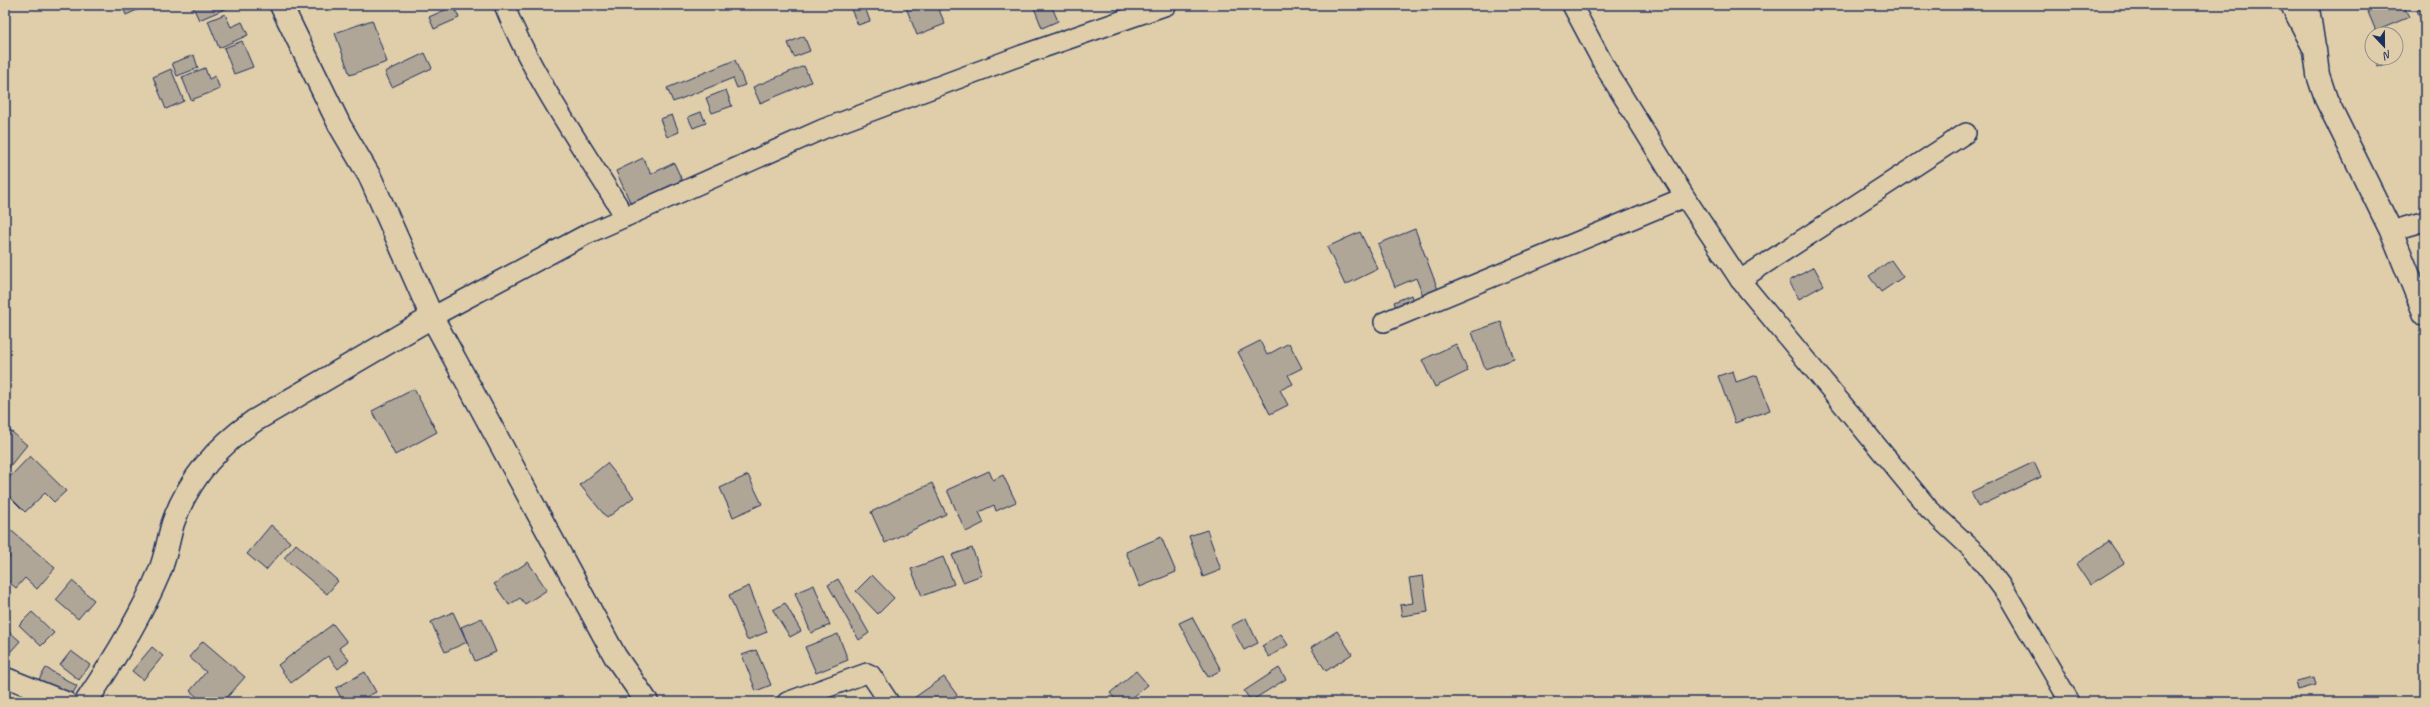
<svg xmlns="http://www.w3.org/2000/svg" width="2430" height="707" font-family="Caveat,sans-serif">
<style>
.building{fill:#b0a698;stroke:#1b2f5e}
.lines{fill:none;stroke-linecap:round;stroke-linejoin:round}
.street-casing{stroke:#1b2f5e;stroke-width:22}
.secondary-casing{stroke:#1b2f5e;stroke-width:25}
.street{stroke:#e0ceab;stroke-width:19}
.secondary{stroke:#e0ceab;stroke-width:22}
</style>
<rect width="100%" height="100%" fill="#e0ceab"/>
<filter id="ink" filterUnits="userSpaceOnUse"><feTurbulence type="fractalNoise" baseFrequency=".025" numOctaves="2"/><feDisplacementMap in="SourceGraphic" scale="8" xChannelSelector="R" yChannelSelector="G"/><feConvolveMatrix kernelMatrix="1 2 1 2 8 2 1 2 1" color-interpolation-filters="sRGB"/></filter>
<g filter="url(#ink)">
<g class="building">
<polygon points="122,5 148,5 126,15"/>
<polygon points="192,5 226,5 227,8 199,20"/>
<polygon points="849,5 864,5 870,21 858,25"/>
<polygon points="905,5 937,5 945,24 917,35"/>
<polygon points="1033,5 1051,5 1058,21 1042,28"/>
<polygon points="2365,5 2403,5 2409,17 2376,31"/>
<polygon points="454,6 459,18 434,29 429,17"/>
<polygon points="2425,7 2425,32 2417,10"/>
<polygon points="225,14 231,27 242,22 248,35 219,48 208,21"/>
<polygon points="372,20 387,62 350,75 335,33"/>
<polygon points="804,36 810,51 794,57 788,43"/>
<polygon points="242,41 253,67 234,74 224,48"/>
<polygon points="425,53 432,68 392,87 385,72"/>
<polygon points="194,55 198,68 177,76 172,63"/>
<polygon points="2374,58 2389,58 2390,62 2378,67"/>
<polygon points="735,60 745,85 737,88 733,78 673,102 667,88"/>
<polygon points="804,66 811,82 760,103 753,87"/>
<polygon points="205,68 209,79 215,76 220,89 191,100 182,77"/>
<polygon points="171,69 184,101 166,109 153,77"/>
<polygon points="726,90 732,106 712,113 706,98"/>
<polygon points="701,112 706,123 693,128 688,117"/>
<polygon points="672,115 679,132 667,137 660,119"/>
<polygon points="643,158 651,174 674,163 682,180 631,204 616,171"/>
<polygon points="1415,229 1439,292 1424,298 1416,278 1395,287 1378,244"/>
<polygon points="1360,232 1378,269 1345,285 1327,247"/>
<polygon points="1891,260 1903,277 1881,292 1869,276"/>
<polygon points="1814,267 1824,285 1799,299 1789,281"/>
<polygon points="1411,295 1414,304 1397,310 1394,302"/>
<polygon points="1501,322 1514,359 1485,369 1472,332"/>
<polygon points="1260,341 1267,355 1289,343 1302,368 1288,375 1293,384 1280,390 1288,405 1270,414 1238,352"/>
<polygon points="1456,344 1468,371 1435,387 1422,360"/>
<polygon points="1733,371 1736,382 1757,375 1770,410 1735,423 1718,376"/>
<polygon points="414,389 437,432 395,455 372,411"/>
<polygon points="5,426 27,445 5,472"/>
<polygon points="30,456 66,491 54,502 45,493 25,512 5,492 5,482"/>
<polygon points="2034,462 2041,477 1978,507 1971,492"/>
<polygon points="607,463 634,497 607,518 580,485"/>
<polygon points="989,471 993,480 1003,475 1016,502 996,511 994,505 979,512 984,523 966,532 947,490"/>
<polygon points="748,475 762,504 733,517 720,488"/>
<polygon points="932,483 946,514 885,543 871,512"/>
<polygon points="271,525 290,542 266,570 247,554"/>
<polygon points="7,527 55,568 37,589 25,578 16,588 5,579 5,562 10,557 5,552"/>
<polygon points="1207,530 1221,570 1203,577 1189,536"/>
<polygon points="1161,537 1176,572 1140,587 1126,552"/>
<polygon points="2109,541 2124,563 2090,585 2076,564"/>
<polygon points="296,544 338,581 327,594 284,558"/>
<polygon points="972,548 982,575 963,582 952,555"/>
<polygon points="943,557 954,584 922,596 911,569"/>
<polygon points="528,562 547,590 525,604 520,598 509,605 494,584"/>
<polygon points="872,575 894,598 878,614 856,591"/>
<polygon points="1423,576 1428,612 1402,616 1400,605 1413,603 1409,578"/>
<polygon points="838,579 869,633 859,640 828,585"/>
<polygon points="72,581 94,600 78,619 56,600"/>
<polygon points="814,585 830,625 811,633 795,593"/>
<polygon points="749,586 767,632 747,640 729,595"/>
<polygon points="785,603 801,631 790,637 773,610"/>
<polygon points="32,612 54,633 41,646 19,625"/>
<polygon points="453,612 467,642 445,652 431,622"/>
<polygon points="1192,617 1221,670 1208,677 1179,623"/>
<polygon points="482,618 496,652 475,661 461,627"/>
<polygon points="1246,618 1258,643 1244,650 1231,626"/>
<polygon points="333,624 347,642 339,648 349,660 338,669 328,656 291,683 278,665"/>
<polygon points="5,628 20,641 5,658"/>
<polygon points="1337,631 1352,654 1326,671 1311,648"/>
<polygon points="838,634 848,660 816,673 805,647"/>
<polygon points="1281,634 1288,645 1269,657 1262,646"/>
<polygon points="203,641 245,677 223,702 203,702 190,691 206,672 189,657"/>
<polygon points="152,647 163,656 143,680 132,671"/>
<polygon points="756,650 771,685 756,691 742,655"/>
<polygon points="71,651 90,665 79,680 60,665"/>
<polygon points="46,668 77,686 69,700 38,681"/>
<polygon points="1279,668 1286,679 1251,701 1244,691"/>
<polygon points="1136,671 1148,685 1127,702 1118,702 1110,693"/>
<polygon points="365,672 376,692 356,702 343,702 336,688"/>
<polygon points="944,677 957,695 946,702 908,702"/>
<polygon points="2314,677 2316,685 2298,690 2296,681"/>
</g>
<g class="lines">
<defs>
<g id="street">
<path d="M504 5C534 80 583 148 625 217"/>
<polyline points="1572,5 1606,69 1685,197 1740,280 1929,509 1976,553 2007,594 2070,702"/>
<polyline points="2309,5 2315,44"/>
<polyline points="2391,231 2425,221"/>
<polyline points="1740,280 1966,133"/>
<polyline points="432,317 587,234 823,129 1022,55 1167,5"/>
<polyline points="1384,322 1685,197"/>
<polyline points="5,677 67,702"/>
<polyline points="787,702 867,673 871,675 889,702"/>
</g>
<g id="secondary">
<polyline points="281,5 340,126 370,177 432,317 615,656 647,702"/>
<polyline points="2292,5 2315,50 2318,75 2326,99 2391,231 2425,315"/>
<path d="M86 702C112 663 141 616 159 573 166 557 168 540 173 523 188 480 218 446 254 421L432 317"/>
</g>
</defs>
<use href="#street" class="street-casing"/>
<use href="#secondary" class="secondary-casing"/>
<use href="#street" class="street"/>
<use href="#secondary" class="secondary"/>
</g>
</g>
<rect width="2430" height="707" fill="none" stroke="#e0ceab" stroke-width="20"/>
<rect x="10" y="10" width="2410" height="687" fill="none" stroke="#1b2f5e" stroke-width="1.5" filter="url(#ink)"/>
<g transform="translate(2384 46) rotate(158)"><circle r="19" fill="#e0ceab" stroke="#918e8c"/>
<path d="M0-3L7 15L0 10L-7 15Z" fill="#1b2f5e"/>
<text y="-6" font-size="11" font-weight="bold" text-anchor="middle" fill="#1b2f5e">N</text>
</g>
</svg>
